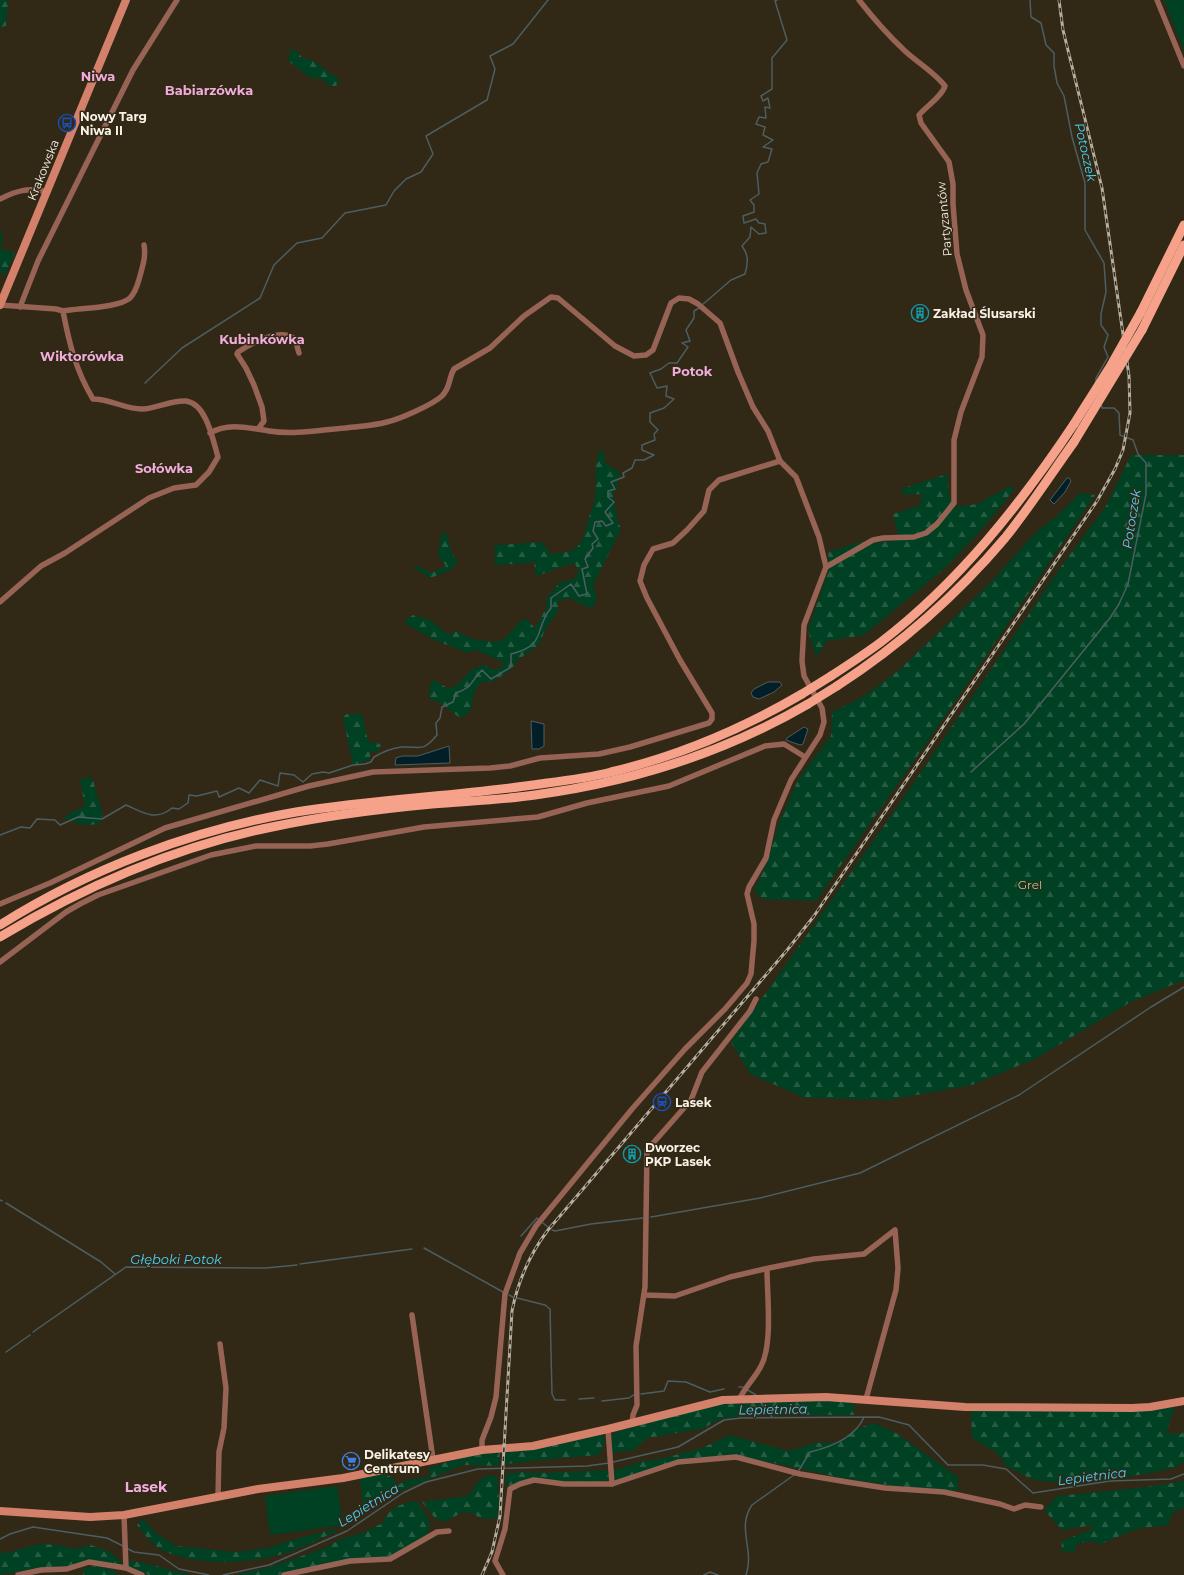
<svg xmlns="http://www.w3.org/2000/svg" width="1184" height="1575" font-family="Montserrat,sans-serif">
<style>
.green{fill:#004023}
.forest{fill:url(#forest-firs)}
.water{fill:#021f28;stroke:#4c5e61}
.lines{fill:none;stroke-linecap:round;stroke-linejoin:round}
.stream{stroke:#4c5e61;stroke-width:1.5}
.street{stroke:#966354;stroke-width:5.5}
.secondary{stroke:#d4816b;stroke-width:8}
.primary{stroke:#f6a189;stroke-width:9}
.rail-casing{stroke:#b6afa1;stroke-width:3}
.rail{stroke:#322816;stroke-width:1.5;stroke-dasharray:4.5;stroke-linecap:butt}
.primary-bridge{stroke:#f6a189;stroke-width:9}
.labels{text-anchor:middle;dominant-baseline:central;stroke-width:3;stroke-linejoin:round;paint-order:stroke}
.poi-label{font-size:12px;font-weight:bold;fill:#f8f2e6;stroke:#322816;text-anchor:start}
.street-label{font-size:12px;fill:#f8f2e6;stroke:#322816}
.park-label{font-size:12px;fill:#78dfa5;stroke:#322816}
.neighbourhood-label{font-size:13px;font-weight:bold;fill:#f1addc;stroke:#322816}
.water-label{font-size:13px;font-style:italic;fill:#48d2fa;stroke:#322816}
.quarter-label{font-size:14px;font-weight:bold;fill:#f1addc;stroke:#322816}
</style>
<defs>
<pattern id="forest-firs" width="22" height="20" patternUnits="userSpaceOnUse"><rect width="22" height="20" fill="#004023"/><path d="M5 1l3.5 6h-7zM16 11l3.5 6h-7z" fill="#265c43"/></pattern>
</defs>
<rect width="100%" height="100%" fill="#322816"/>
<g class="green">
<polygon points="1164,0 1184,0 1184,51"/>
<polygon points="337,1486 343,1525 270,1535 265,1496"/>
</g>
<g class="forest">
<polygon points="0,0 8,0 6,26 0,27"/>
<path d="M291 48 299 53 302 58C315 59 320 66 330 73 334 76 337 77 340 80L336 86H330L320 78H311L288 61Z"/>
<polygon points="0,232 3,234 1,249 15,253 4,277 0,269"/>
<path d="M600 450 604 452 605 463 620 472 617 488 613 494C616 507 616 518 621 529L593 585 596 595V604L590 608 569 598 558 601V612L545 629 541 641 536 647 516 661 513 668 506 673 492 682H481C470 697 475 697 470 712L460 718 439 702 430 700 429 690 432 680 448 688 455 687 471 670 482 665 497 670 505 663 476 650 466 653C458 648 449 646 439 642 427 637 417 629 405 624L407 619 413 615 430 620 449 635 456 631C462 633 467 637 473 639 477 640 497 643 500 641 509 637 515 624 525 618L535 628 547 607 546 599 560 582 573 580 579 571 575 564H570L537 576 535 572 534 560 530 563 495 565V545L542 542 551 554C580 552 581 546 588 521 590 513 594 505 595 496 597 480 593 466 600 450Z"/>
<polygon points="1131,455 1184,455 1184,980 1129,1003 1037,1058 972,1085 889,1100 805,1098 750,1074 731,1042 895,810 1060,568 1106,506"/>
<polygon points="947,474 950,500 957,507 977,504 1012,485 1013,491 981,530 945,568 864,635 827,641 816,657 808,630 829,569 828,552 860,542 873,543 900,540 893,514 921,505 921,494 903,495 901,489"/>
<polygon points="1080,493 1095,495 941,722 816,901 762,899 754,890 766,865 781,818 799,778 831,736 832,712 863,697 898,671 993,580 1036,532 1057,516"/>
<path d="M442 532 446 533 453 556 458 559C456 571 441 573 431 578L415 569V565L431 573 446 566 438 555Z"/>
<polygon points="347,714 362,714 368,741 371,743 376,742 381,745 377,752 370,752 370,760 353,765 343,717"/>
<path d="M92 777 102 812 101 823C87 827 74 824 63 817L85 806 80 779Z"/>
<polygon points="855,1400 854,1415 749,1415 720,1419 702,1429 647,1438 634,1450 612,1453 612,1438 615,1432 696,1409 713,1407 718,1404 760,1401"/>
<polygon points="1175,1407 1166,1433 1181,1434 1184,1431 1184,1462 1174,1468 1151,1473 1093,1482 1071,1480 1052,1482 1031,1479 1005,1465 1002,1459 994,1451 972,1438 971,1410 1064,1411"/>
<polygon points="874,1423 896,1433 958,1477 958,1491 894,1486 842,1478 760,1460 731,1456 680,1460 620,1480 615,1479 613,1471 643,1461 660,1459 702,1448 730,1435 788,1451 815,1443 838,1442 854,1430"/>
<path d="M600 1434 606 1439 599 1455C567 1457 536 1461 505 1464V1451H521Z"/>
<polygon points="500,1450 499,1466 463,1465 393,1494 385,1494 363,1504 360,1479 381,1474 392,1477 398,1485 407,1480 430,1476 429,1468 473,1454"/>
<polygon points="607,1470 609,1475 606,1482 575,1482 534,1479 511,1486 505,1484 506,1474 520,1472 539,1473"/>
<polygon points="485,1476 497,1476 499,1502 497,1518 482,1519 472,1513 463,1512 444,1522 435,1518 422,1502 468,1496 476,1484"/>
<polygon points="1184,1481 1184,1508 1173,1512 1168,1525 1136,1529 1099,1545 1096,1541 1077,1543 1074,1552 1061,1551 1062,1541 1092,1529 1093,1525 1062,1530 1044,1510 1057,1496 1147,1487"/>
<path d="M417 1501 429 1520V1532L422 1539 391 1557 349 1559 278 1575H236L270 1567 325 1548 339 1540 364 1532 383 1523C388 1508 401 1503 417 1501Z"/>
<path d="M143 1519 157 1534 176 1546 235 1552 269 1548 288 1541 338 1528 337 1531C321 1538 306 1546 289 1552 251 1564 204 1567 166 1552 155 1548 143 1533 137 1525Z"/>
<polygon points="39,1544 58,1545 75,1549 91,1545 110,1552 122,1562 117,1565 90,1561 66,1567 27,1570 0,1575 0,1553 10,1552"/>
<polygon points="127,1561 141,1562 190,1575 149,1575 128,1567"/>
<polygon points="97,1566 118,1572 116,1575 83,1575 84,1568"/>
</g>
<g class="water">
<polygon points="1067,478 1069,478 1071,481 1065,492 1054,504 1050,500"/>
<polygon points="768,682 780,682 782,685 774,692 759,699 753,697 751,693 754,689"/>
<polygon points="531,721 544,724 544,746 539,749 532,749"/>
<polygon points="804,727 808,729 803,744 800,745 786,740 787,738"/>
<polygon points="449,746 450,763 395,765 396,758 402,756 418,756"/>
</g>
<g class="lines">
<g class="stream">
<polyline points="1030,0 1031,17 1041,23 1046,45 1054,53 1054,66 1057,83 1064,96 1072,137 1085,183 1085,230 1104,263 1106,292 1101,314 1101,325 1108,335 1104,347 1108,357 1096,378 1096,383"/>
<path d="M702 305 731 280 745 274C748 264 749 255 742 246L750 237 751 227 759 234 766 233 765 224 759 223 756 219 744 223 743 216 754 212V205L750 200 759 194 757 173 761 164 768 162 772 149 763 147 773 140 763 135 765 127 756 124 759 117 766 118 765 107 770 108 768 98 763 101 761 96 772 89V58L787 40 775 1 777 0"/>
<polyline points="145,383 182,348 260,298 274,265 297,243 322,238 345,213 386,205 394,191 406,179 421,172 433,154 426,136 487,100 495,69 490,56 513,44 548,0"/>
<polyline points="971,772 1024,724 1110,618 1119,604 1128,584 1146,494 1146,463 1138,454 1133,440 1120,435 1119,413 1114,408 1102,408 1101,404"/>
<path d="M0 835 21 827 30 828 37 819 55 820 60 825 78 817 102 819 126 805C142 812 155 822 172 808L179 809 188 803 189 795 197 796 217 791 219 797 239 788 249 793 260 780 278 786 280 773 294 775 303 782 312 774 323 772 329 773 353 765 365 764 371 762 374 757C381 753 393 748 401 747 421 746 422 753 437 735L436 723 440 718 442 707 453 702 456 693C472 688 471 681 482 670L491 679 511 667V654C548 645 533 630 551 608V598L571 584 579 596 587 594 582 569 588 567 585 559 593 548 592 544 598 539 593 531 595 522 602 521 606 526 613 523 605 512 614 502 608 497V491L615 489 611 482 624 477 623 473 632 468 635 460H644L654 455 642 450V445L655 440 654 434 658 430 650 422V413L664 408 674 399 666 396 667 386 657 388 650 373 661 369 669 363H677L688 347 682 343 690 341 686 330 694 318V311L699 308"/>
<polyline points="0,1200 2,1201"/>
<polyline points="6,1203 101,1262 115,1274"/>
<polyline points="651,1217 760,1198 860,1173 1019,1095 1151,1007 1184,987"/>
<polyline points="543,1223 548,1227"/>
<polyline points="552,1230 555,1231 591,1224 643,1218"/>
<polyline points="521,1236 537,1218 538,1219"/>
<polyline points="424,1248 503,1292"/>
<polyline points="300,1264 412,1249"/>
<polyline points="509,1295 513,1297"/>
<polyline points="517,1298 545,1305 550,1309 552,1394 555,1400 565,1400"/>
<polyline points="33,1332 126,1267 266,1268 297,1265"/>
<polyline points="6,1352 30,1335"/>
<polyline points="739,1387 743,1387"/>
<polyline points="746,1389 756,1395"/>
<polyline points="641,1394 664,1391 668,1381 686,1382 710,1392 724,1389"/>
<polyline points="579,1399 594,1398"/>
<polyline points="602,1401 629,1398 635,1394"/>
<polyline points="761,1403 772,1417"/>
<polyline points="613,1462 678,1447 724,1420 741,1418 879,1417 909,1425 948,1465 983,1465 1006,1469 1033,1493 1110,1481 1171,1479 1184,1474"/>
<path d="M799 1470 810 1452C831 1447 855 1438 864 1417"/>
<polyline points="0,1539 10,1534 33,1527 107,1538 123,1546"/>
<polyline points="128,1549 134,1552 159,1555 179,1569 209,1575"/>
<polyline points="223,1575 269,1565 347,1531 403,1493 426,1482 478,1469 587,1466 609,1463"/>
<polyline points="704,1575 710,1572 718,1575"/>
<path d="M746 1575C755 1550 736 1528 752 1505L794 1475"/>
</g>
<g class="street">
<polyline points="1157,0 1184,66"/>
<path d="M0 199C16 191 28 187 47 192"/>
<path d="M0 305 56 309 63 311C69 343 76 371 93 399 111 399 127 410 143 409 157 408 172 400 186 401 207 404 213 441 218 457L209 472 196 485 174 488 149 498 65 553 41 566 0 602"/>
<polyline points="20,307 38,261 133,70 177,0"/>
<path d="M63 311C79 308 119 308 130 298 136 292 138 283 140 276 143 265 146 256 144 245"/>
<path d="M258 429 264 421 262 407 254 385 246 368 237 354 238 352C252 343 280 327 295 339L299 353"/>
<path d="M210 433C228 422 249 428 269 431 294 435 320 430 345 428 359 426 374 426 387 422 400 419 432 405 442 396 451 387 448 379 454 369L490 348 524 316 551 297 558 298 615 346 634 356 646 355 653 350 671 303 679 298 689 299 698 304 720 323 738 372 753 407 768 431 780 461 796 477 819 537 826 567 804 625 802 661 804 676 822 708 824 722 820 735 791 780 774 820 766 858 749 887 747 894 754 924V941L751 974 747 983 725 1009 685 1049 632 1109 536 1226 520 1253 505 1294 496 1397 491 1417 482 1440V1450"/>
<path d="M826 567 873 540 883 538 914 537 926 533 937 524 954 503V440L961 412 982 357 983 335 966 290 957 254 953 204V184L949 162 921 123 919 115C927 106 942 96 945 86 934 72 918 63 905 51 888 35 873 18 859 0"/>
<polyline points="0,904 50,883 165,828 309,786 373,772 490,768 510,766 540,758 599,754 630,747 709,723 712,719 712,713 680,660 647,598 640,581 644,565 653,549 673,543 687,530 704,511 709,490 719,480 780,461"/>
<polyline points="0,962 66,912 80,904 98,895 211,855 256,846 310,846 328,844 424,827 538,817 587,803 669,786 765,746 784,744 805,757"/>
<polyline points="644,1295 675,1296 730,1277 769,1268 814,1259 864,1254 895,1230 898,1268 896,1290 866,1399"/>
<polyline points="412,1315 433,1459"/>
<path d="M739 1400C745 1387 755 1378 761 1366 773 1344 767 1295 767 1269"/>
<polyline points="632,1424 633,1415 637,1405 636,1346 645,1287 647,1150 691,1100 702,1072 750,1011 756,999"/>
<polyline points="608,1429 612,1484"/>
<polyline points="218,1497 219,1452 224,1428 226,1388 220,1344"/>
<polyline points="124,1515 126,1568"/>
<polyline points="18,1575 41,1570 67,1569 89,1562 126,1568 142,1575"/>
<polyline points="284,1575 350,1561 390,1559 437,1532 449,1531"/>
<polyline points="503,1575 495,1561 505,1529 510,1489 520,1484 534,1480 564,1484 612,1484 678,1462 736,1457 800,1474 847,1482 885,1488 944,1492 1000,1504 1014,1509 1025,1505 1041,1507"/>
</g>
<g class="secondary">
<polyline points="0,305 126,0"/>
<polyline points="0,1511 90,1517 124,1515 258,1489 343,1478 482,1450 533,1446 608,1429 723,1400 826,1397 965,1407 1132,1408 1150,1407 1184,1401"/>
</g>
<g class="primary">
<polyline points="1141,312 1184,225"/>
<polyline points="1142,330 1184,245"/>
<path d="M831 676C848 665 865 654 881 642 959 582 1020 505 1074 424"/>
<path d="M837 686C900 645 956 596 1005 538 1030 507 1051 474 1074 442"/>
<path d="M0 925C89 869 192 830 296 812 376 799 459 796 540 784 563 781 588 778 611 772 679 756 742 729 802 694"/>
<path d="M0 937C85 886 175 847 272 827 324 816 379 809 432 804 466 801 501 800 535 795 631 782 724 753 808 704"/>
</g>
<defs>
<path id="rail" d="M482 1575 492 1552 500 1516 512 1311C518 1281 529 1255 548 1230L788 949 814 916 1097 501 1115 469 1123 450 1130 413 1129 376 1102 188 1063 30 1059 0"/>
</defs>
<use href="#rail" class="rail-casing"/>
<use href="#rail" class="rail"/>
<g class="primary-bridge">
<polyline points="1074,424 1110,367 1141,312"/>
<polyline points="1074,442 1142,330"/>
<polyline points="802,694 831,676"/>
<polyline points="808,704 837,686"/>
</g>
</g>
<defs>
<symbol id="bus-ring" viewBox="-11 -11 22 22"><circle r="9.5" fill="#322816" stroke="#1a4fb4" stroke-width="1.5"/><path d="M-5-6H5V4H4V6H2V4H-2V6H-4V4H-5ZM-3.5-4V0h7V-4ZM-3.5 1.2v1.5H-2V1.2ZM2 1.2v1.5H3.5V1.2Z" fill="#1a4fb4"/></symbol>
<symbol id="building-ring" viewBox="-11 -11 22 22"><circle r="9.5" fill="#322816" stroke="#0f9aa8" stroke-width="1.5"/><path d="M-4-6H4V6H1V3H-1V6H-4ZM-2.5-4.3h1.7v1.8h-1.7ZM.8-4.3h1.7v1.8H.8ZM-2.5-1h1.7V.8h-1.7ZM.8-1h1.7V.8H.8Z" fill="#0f9aa8"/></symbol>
<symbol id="station-ring" viewBox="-11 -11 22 22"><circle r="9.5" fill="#322816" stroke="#1a4fb4" stroke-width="1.5"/><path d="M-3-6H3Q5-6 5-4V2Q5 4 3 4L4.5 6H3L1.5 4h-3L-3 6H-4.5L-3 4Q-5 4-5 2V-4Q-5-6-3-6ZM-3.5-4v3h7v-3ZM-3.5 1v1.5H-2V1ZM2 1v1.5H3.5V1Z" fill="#1a4fb4"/></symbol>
<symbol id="supermarket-ring" viewBox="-11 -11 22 22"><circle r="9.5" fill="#322816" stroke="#3f7fe0" stroke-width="1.5"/><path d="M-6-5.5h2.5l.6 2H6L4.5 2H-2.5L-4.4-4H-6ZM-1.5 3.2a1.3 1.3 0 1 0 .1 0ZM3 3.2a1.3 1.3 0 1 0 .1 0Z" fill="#3f7fe0"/></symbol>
</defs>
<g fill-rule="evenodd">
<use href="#bus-ring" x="57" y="113" width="20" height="20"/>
<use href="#building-ring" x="910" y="303" width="20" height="20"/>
<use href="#station-ring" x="652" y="1092" width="20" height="20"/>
<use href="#building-ring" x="622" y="1144" width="20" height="20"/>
<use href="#supermarket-ring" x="341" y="1451" width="20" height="20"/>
</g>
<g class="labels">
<g class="poi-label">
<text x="80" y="116">Nowy Targ<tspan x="80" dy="14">Niwa II</tspan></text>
<text x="933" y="313">Zakład Ślusarski</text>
<text x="675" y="1102">Lasek</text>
<text x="645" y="1147">Dworzec<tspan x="645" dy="14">PKP Lasek</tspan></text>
<text x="364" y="1454">Delikatesy<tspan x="364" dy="14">Centrum</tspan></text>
</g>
<g class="street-label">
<text transform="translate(43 170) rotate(-68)">Krakowska</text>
<text transform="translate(944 219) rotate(-95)">Partyzantów</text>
</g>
<g class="park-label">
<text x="1030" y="884">Grel</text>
</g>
<g class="neighbourhood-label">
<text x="98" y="76">Niwa</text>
<text x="209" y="90">Babiarzówka</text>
<text x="262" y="339">Kubinkówka</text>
<text x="82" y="356">Wiktorówka</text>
<text x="692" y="371">Potok</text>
<text x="164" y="468">Sołówka</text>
</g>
<g class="water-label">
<text transform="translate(1086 152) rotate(77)">Potoczek</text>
<text transform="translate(1131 519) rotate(-81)">Potoczek</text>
<text x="176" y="1259">Głęboki Potok</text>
<text transform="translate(773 1409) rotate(-1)">Lepietnica</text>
<text transform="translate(1092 1476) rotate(-7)">Lepietnica</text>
<text transform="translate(368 1505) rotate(-32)">Lepietnica</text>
</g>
<g class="quarter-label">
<text x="146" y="1487">Lasek</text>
</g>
</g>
</svg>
